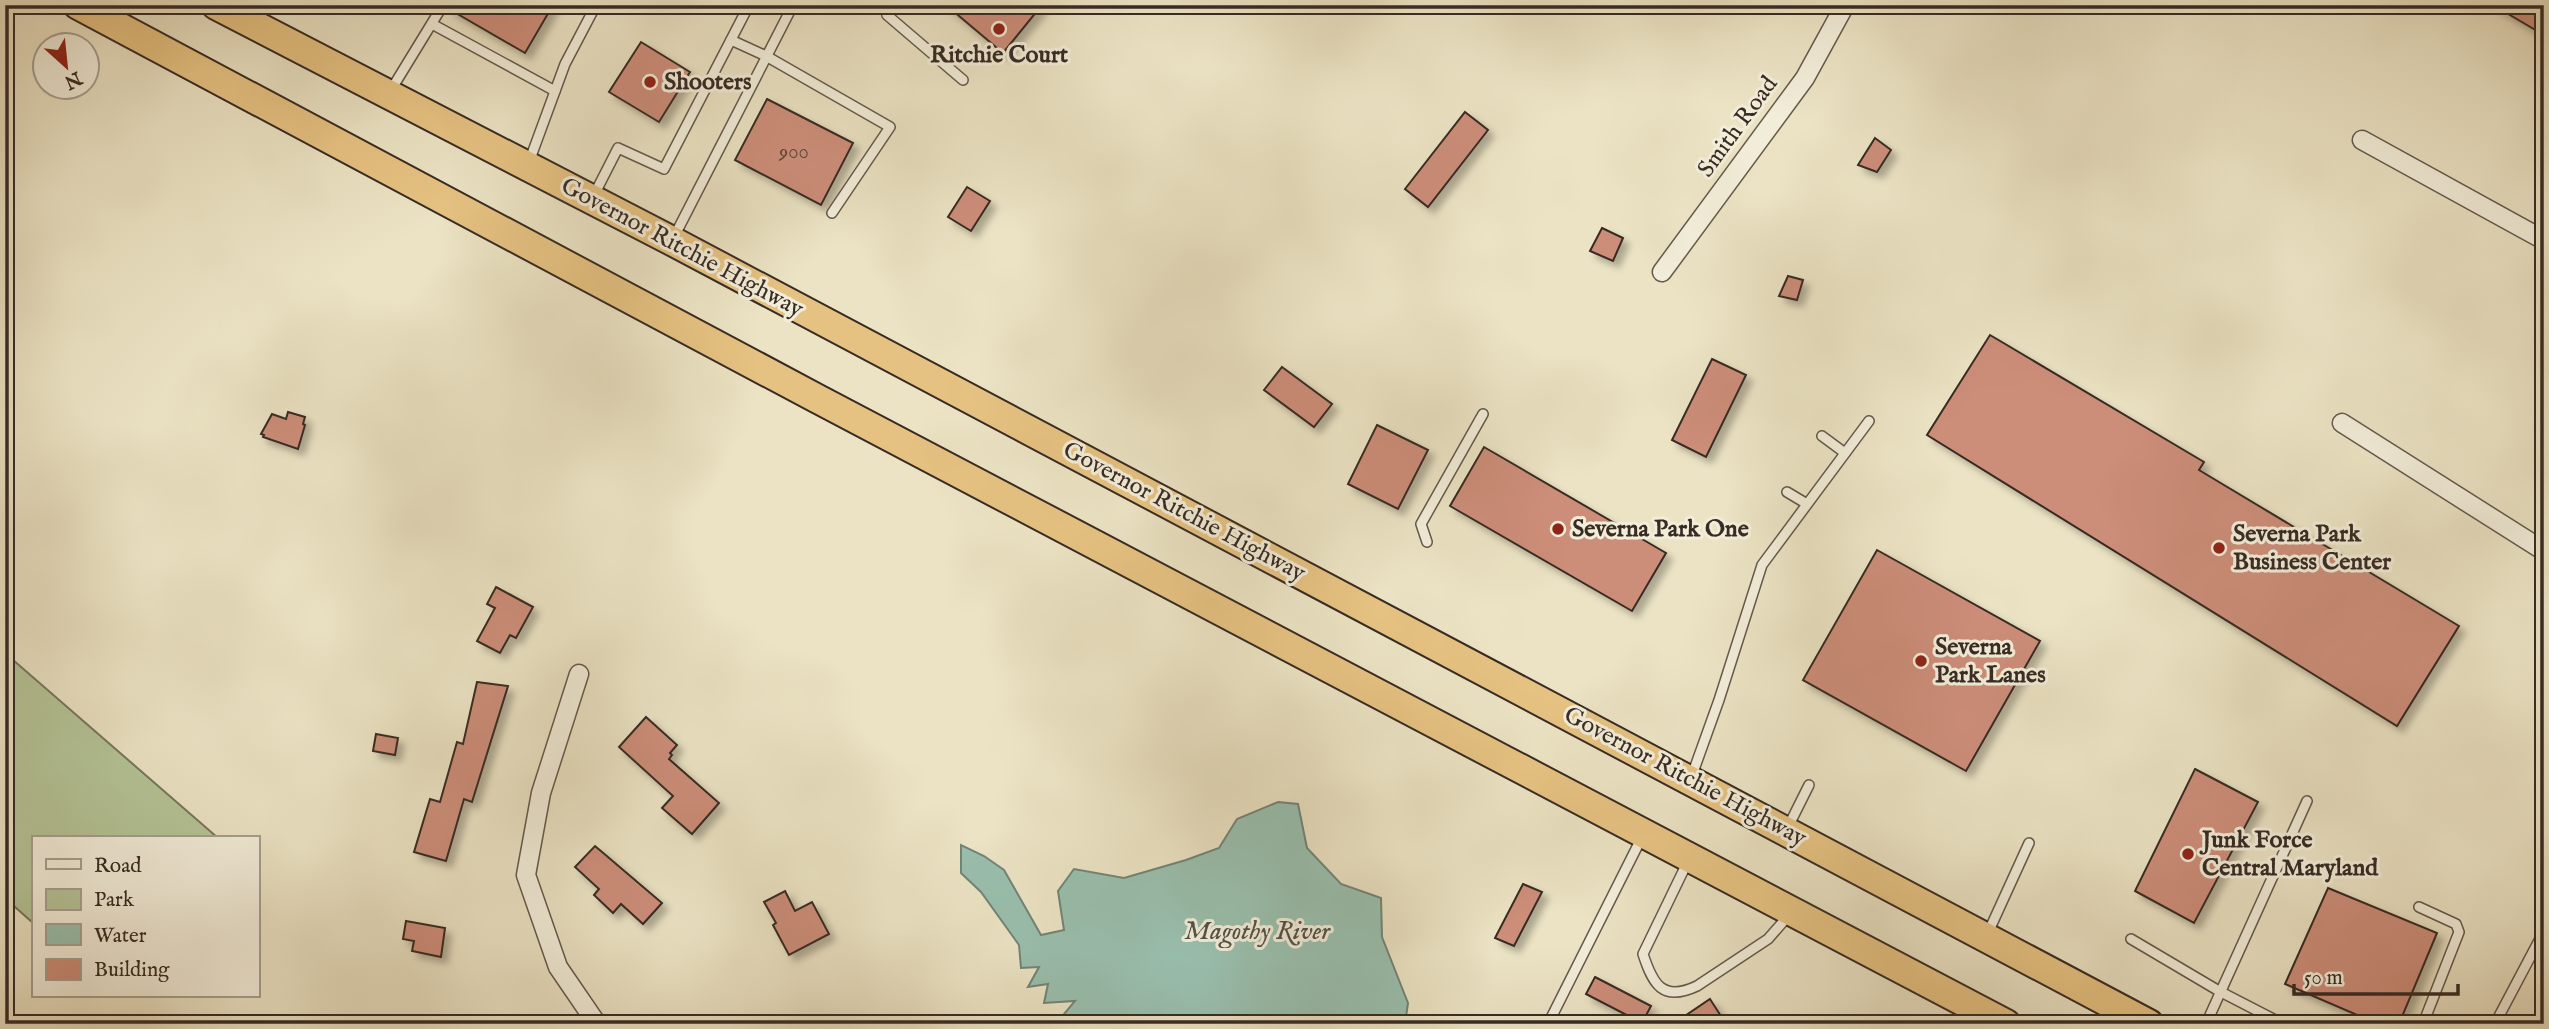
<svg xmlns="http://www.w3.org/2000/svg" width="2549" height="1029" font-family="'IM FELL English',serif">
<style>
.green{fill:#b4c497;stroke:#76785e;stroke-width:2}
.water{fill:#99bfae;stroke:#728477;stroke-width:2}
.building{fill:#cc8d79;stroke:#372b24;stroke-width:2;filter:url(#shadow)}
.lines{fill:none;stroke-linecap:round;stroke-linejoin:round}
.service-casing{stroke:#64594c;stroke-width:12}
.minor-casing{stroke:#64594c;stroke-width:21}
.trunk-casing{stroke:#372b24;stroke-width:32}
.service{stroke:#f2edd9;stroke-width:9}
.minor{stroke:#f2edd9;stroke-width:18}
.trunk{stroke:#e6c282;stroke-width:28}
.poi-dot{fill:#8f2418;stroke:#f2edd9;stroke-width:2.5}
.labels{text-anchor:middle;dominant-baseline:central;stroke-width:6;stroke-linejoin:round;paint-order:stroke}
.number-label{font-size:21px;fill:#5c4439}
.poi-label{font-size:24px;font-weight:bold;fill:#372b24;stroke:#f2edd9;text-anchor:start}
.street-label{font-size:24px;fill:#372b24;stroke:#f2edd9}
.water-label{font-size:26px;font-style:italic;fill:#505046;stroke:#f2edd9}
</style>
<defs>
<filter id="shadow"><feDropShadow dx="6" dy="6" stdDeviation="3.5" flood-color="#0004"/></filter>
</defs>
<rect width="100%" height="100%" fill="#ebe3c4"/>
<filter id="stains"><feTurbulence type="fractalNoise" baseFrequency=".00286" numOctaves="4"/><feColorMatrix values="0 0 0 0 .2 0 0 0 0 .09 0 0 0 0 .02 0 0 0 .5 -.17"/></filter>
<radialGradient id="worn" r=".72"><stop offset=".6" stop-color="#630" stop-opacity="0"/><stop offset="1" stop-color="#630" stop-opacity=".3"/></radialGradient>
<polygon class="green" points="5,653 218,838 33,838 33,923 5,898"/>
<polygon class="water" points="1278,802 1298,804 1307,848 1341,884 1381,898 1382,937 1408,1003 1405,1024 1081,1024 1059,1020 1075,1001 1044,1003 1048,984 1028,987 1039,967 1021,968 1019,945 981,892 961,873 961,845 984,856 1004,870 1041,935 1064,930 1058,891 1074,869 1124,878 1186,860 1219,848 1237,819"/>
<g class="building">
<polygon points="450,5 553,5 525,53 449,9"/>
<polygon points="946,5 1042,5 1003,53"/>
<polygon points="2493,5 2544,5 2544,35"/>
<polygon points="641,42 690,72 659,122 609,92"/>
<polygon points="767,99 853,143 821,205 735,160"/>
<polygon points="1465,112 1488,130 1428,207 1405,189"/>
<polygon points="1875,138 1891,150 1877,172 1858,165"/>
<polygon points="967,187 990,201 971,231 948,217"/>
<polygon points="1602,228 1623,238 1613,261 1590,251"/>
<polygon points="1788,276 1803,280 1797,300 1779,296"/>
<polygon points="1990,335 2204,462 2199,470 2459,626 2397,726 1927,435"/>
<polygon points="1712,359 1746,375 1706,457 1672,440"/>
<polygon points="1282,367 1332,404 1314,427 1264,390"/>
<polygon points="288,412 305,417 303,424 305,425 298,449 263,437 264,435 261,434 272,414 286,419"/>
<polygon points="1377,425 1428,450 1398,509 1348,484"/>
<polygon points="1484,447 1666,553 1632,611 1450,506"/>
<polygon points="1877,550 2040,641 1966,771 1803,680"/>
<polygon points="496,587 533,607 516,638 510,635 500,653 477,641 495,608 487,604"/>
<polygon points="477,682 508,686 472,802 464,799 446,861 414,852 430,799 440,802 457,742 463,744"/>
<polygon points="646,717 677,745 670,753 672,755 669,759 719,803 692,834 662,808 673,796 619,747"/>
<polygon points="376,734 398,738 395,755 373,751"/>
<polygon points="2195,769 2258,802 2194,923 2135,891"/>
<polygon points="595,846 662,903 643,924 621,904 613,913 594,895 599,889 575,867"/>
<polygon points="1523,884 1542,892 1514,946 1495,938"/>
<polygon points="2328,888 2437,933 2399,1024 2378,1024 2285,984"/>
<polygon points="785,891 795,911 812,902 829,934 789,955 773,925 776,923 764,902"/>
<polygon points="406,921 445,928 441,957 412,951 414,941 403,939"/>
<polygon points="1595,977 1651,1006 1642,1023 1586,994"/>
<polygon points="1710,999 1726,1024 1673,1024"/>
</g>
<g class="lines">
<defs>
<g id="service">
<polyline points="894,5 887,15 963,80"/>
<polyline points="432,24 555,91"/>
<polyline points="731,40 766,56 890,127 832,213"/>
<polyline points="391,90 443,5"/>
<polyline points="529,162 565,64 596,5"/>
<polyline points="594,195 618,148 664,169 749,5"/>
<polyline points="674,237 793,5"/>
<polyline points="1822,436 1845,453"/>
<polyline points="1787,492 1807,504"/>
<polyline points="1427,542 1421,524 1483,414"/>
<polyline points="1691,778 1719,700 1762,565 1869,421"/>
<polyline points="1787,829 1809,785"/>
<path d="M1688 861 1643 954C1653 985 1663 1002 1697 986L1768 939 1789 915"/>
<polyline points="2419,907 2456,924 2459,932 2423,1024"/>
<polyline points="1987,935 2029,843"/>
<polyline points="2131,939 2219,991 2283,1024"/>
<polyline points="1548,1024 1643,835"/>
<polyline points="2206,1024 2307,801"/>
<polyline points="2510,1024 2498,1018 2544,931"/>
</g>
<g id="minor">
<polyline points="2362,140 2544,240"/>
<polyline points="1662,272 1805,78 1845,5"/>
<polyline points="2342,423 2544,551"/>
<polyline points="579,674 541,793 526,875 558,967 597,1024"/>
</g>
<g id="trunk">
<polyline points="78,5 816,398 2006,1024"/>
<polyline points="216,5 672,241 2149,1024"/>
</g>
</defs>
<use href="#service" class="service-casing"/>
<use href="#minor" class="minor-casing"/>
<use href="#trunk" class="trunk-casing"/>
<use href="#service" class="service"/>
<use href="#minor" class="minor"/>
<use href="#trunk" class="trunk"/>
</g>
<g class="poi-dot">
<circle cx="999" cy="29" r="7"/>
<circle cx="650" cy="82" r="7"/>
<circle cx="1558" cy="529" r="7"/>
<circle cx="2219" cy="548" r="7"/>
<circle cx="1921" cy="661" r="7"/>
<circle cx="2188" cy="854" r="7"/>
</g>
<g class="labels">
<g class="number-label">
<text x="794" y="152">900</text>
</g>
<g class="poi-label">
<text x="999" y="55" text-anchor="middle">Ritchie Court</text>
<text x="664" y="82">Shooters</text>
<text x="1572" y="529">Severna Park One</text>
<text x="2233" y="534">Severna Park<tspan x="2233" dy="28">Business Center</tspan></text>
<text x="1935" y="647">Severna<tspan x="1935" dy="28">Park Lanes</tspan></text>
<text x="2202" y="840">Junk Force<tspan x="2202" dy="28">Central Maryland</tspan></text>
</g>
<g class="street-label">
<text transform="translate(1738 127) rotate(-54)">Smith Road</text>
<text transform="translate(682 248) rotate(28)">Governor Ritchie Highway</text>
<text transform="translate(1184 512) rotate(28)">Governor Ritchie Highway</text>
<text transform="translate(1685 777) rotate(28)">Governor Ritchie Highway</text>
</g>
<g class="water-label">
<text x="1257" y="931">Magothy River</text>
</g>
</g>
<rect width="2549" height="1029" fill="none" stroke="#ebe3c4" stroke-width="28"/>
<rect x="7" y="7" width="2535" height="1015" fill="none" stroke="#372b24" stroke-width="3.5"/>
<rect x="14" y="14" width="2521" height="1001" fill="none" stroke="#372b24" stroke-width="2"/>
<rect x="32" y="836" width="228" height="161" fill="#f2edd9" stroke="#a79f91" stroke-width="2"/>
<rect x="46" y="859" width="35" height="10" fill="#f2edd9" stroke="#a79f91" stroke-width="2"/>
<text x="94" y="872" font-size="21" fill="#372b24">Road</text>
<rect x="46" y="889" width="35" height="21" fill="#b4c497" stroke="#a79f91" stroke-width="2"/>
<text x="94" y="906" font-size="21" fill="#372b24">Park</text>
<rect x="46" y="924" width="35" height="21" fill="#99bfae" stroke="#a79f91" stroke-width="2"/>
<text x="94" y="942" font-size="21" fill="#372b24">Water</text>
<rect x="46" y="959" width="35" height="21" fill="#cc8d79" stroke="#a79f91" stroke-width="2"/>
<text x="94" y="976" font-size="21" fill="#372b24">Building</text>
<g transform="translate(66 66) rotate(153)"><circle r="33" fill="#f2edd9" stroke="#a79f91" stroke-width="2"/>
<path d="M0-5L12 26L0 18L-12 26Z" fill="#8f2418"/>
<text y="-10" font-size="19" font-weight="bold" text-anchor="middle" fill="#372b24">N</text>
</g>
<path d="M2294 984v10h164v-10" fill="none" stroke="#372b24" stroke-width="3.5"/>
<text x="2304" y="984" font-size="21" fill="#372b24" stroke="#f2edd9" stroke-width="5" paint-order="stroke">50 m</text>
<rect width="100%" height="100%" filter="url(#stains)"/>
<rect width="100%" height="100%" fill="url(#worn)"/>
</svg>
